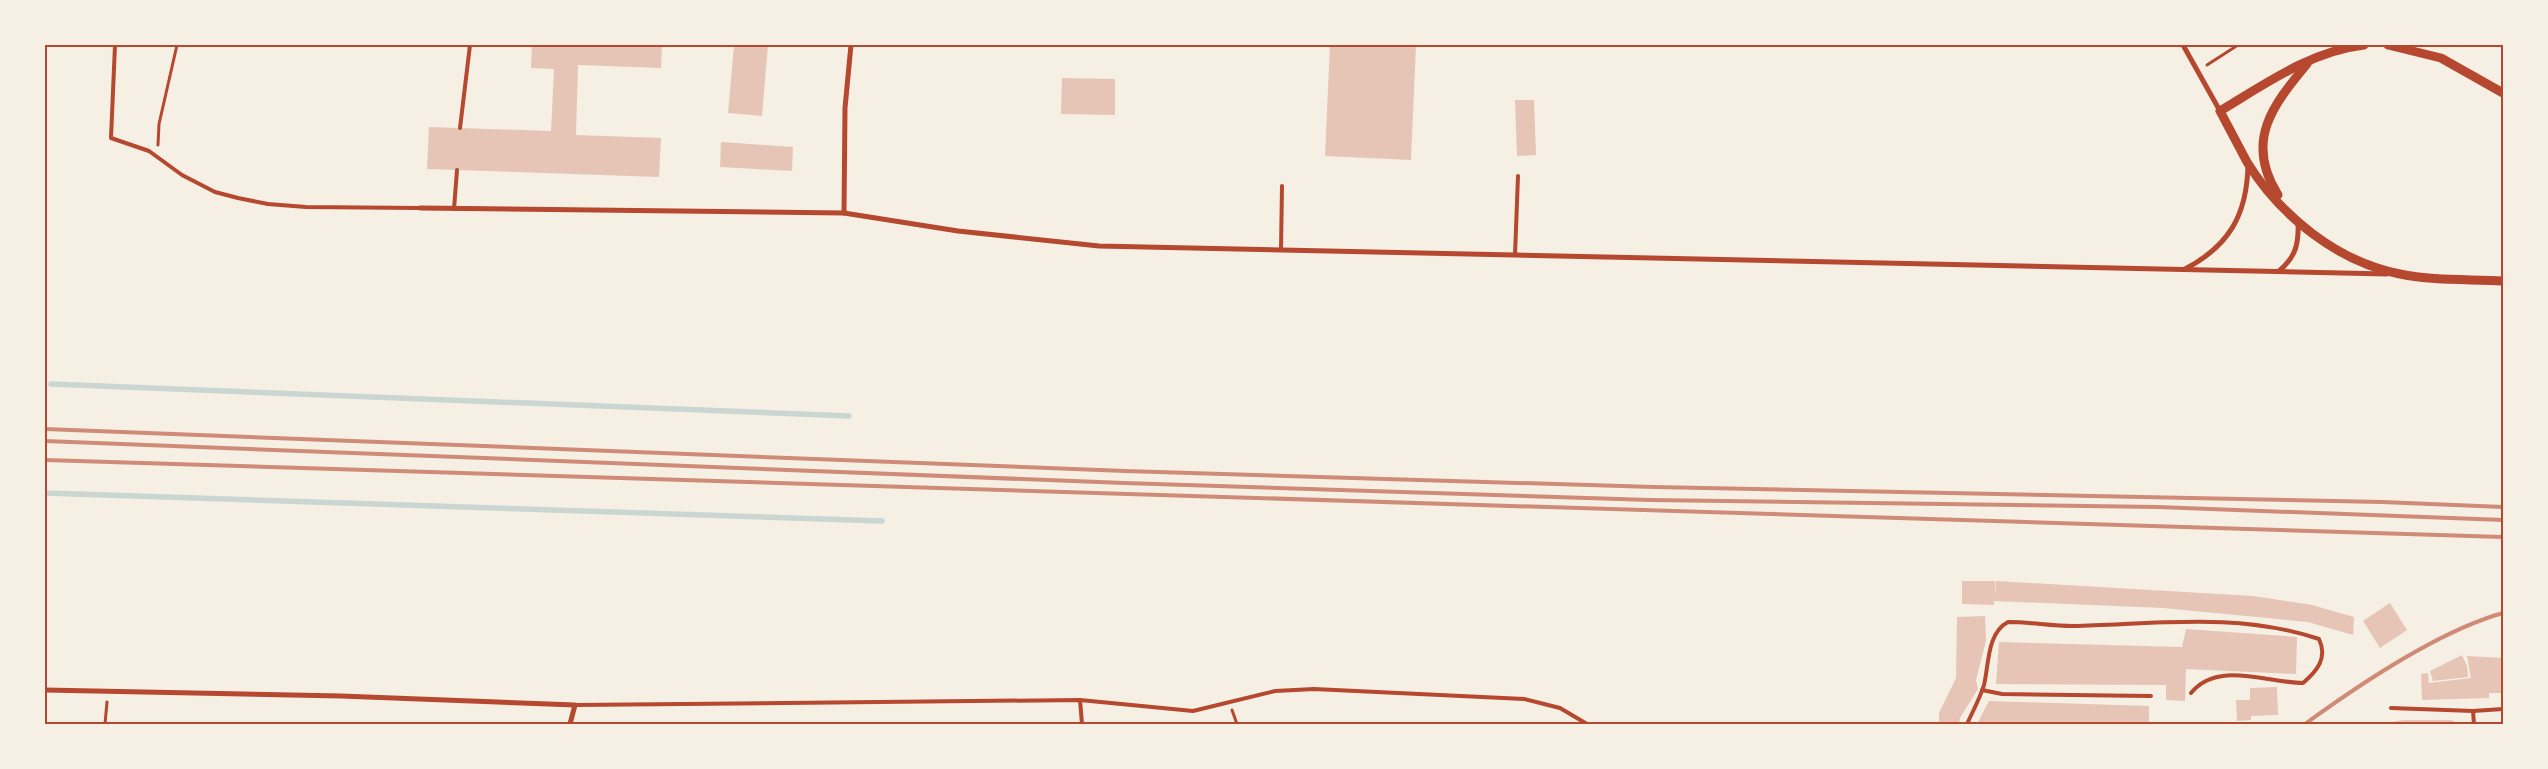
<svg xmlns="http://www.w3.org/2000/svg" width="2548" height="769" font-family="Mulish,sans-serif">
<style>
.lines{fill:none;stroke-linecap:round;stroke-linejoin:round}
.stream{stroke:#c9d6d2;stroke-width:5.5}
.building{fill:#e6c5b7}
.path{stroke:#b5482f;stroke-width:3}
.service{stroke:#b5482f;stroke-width:4}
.minor{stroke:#b5482f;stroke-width:5}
.tertiary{stroke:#b5482f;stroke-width:9}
.rail{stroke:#cf8b77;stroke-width:4}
.neatline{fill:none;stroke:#b5482f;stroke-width:2}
</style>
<rect width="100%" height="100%" fill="#f6efe4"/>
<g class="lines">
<g class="stream">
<polyline points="51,384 849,416"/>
<polyline points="45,493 882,521"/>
</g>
</g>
<g class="building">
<polygon points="532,45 662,45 661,68 578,65 576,135 661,138 659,177 427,169 429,127 551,131 554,69 531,68"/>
<polygon points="734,45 768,45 762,116 728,113"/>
<polygon points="1330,45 1416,45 1411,160 1325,156"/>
<polygon points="1062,78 1115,79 1115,115 1061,114"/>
<polygon points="1515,100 1534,100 1536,155 1517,156"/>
<polygon points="721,142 793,147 792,171 720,167"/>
<polygon points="1962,581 1995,581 1995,597 1996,581 2253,596 2312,605 2354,617 2353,635 2308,622 2163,608 1994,601 1994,605 1962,604"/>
<polygon points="2390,603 2407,630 2380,648 2363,621"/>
<polygon points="1985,616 1986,641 1976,680 1978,689 1960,718 1959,724 1939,724 1939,713 1956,678 1957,617"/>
<polygon points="2186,629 2297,637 2296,674 2186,669 2185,701 2166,700 2166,685 1996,684 1999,642 2182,647"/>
<polygon points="2462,655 2467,666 2468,677 2433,681 2430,671"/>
<polygon points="2467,656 2503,658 2503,693 2489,693 2489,698 2422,700 2421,674 2428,673 2429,683 2471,678"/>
<polygon points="2277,687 2278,715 2251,716 2251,720 2237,721 2236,700 2250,700 2250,688"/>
<polygon points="1989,701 2149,706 2149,723 1977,724"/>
<polygon points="2404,720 2451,720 2462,724 2377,724"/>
</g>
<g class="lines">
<g class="path">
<polyline points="2207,65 2238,45"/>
<polyline points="158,145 159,124 177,45"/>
<polyline points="1232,710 1237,724"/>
<polyline points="105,724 107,702"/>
</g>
<g class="service">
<polyline points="115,45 111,138 149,151 182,175 215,192 238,198 268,204 306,207 420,208"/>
<polyline points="460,128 470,45"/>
<polyline points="454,209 457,170"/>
<polyline points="1281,249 1282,186"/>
<polyline points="1515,255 1518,176"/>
<polyline points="1982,690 2002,694 2151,696"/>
<polyline points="1080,700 1082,724"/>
<polyline points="575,705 1080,700 1193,711 1275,691 1314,689 1524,699 1560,708 1587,724"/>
<polyline points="2391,708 2473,711 2503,709"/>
<polyline points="2473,711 2474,724"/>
<path d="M1967 724C1973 711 1980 698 1984 685 1989 664 1987 633 2008 622 2030 622 2051 626 2073 626 2156 624 2239 612 2319 639 2328 658 2317 671 2303 683 2267 683 2218 660 2191 693"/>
</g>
<g class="minor">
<polyline points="2183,45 2220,111"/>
<polyline points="420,208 844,213 958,231 1099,246 2387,274"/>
<polyline points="844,213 845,108 851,45"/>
<path d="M2185 269C2229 246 2247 215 2248 165"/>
<path d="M2279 271C2296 257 2299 243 2298 222"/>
<polyline points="45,690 341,696 575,705 570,724"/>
</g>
<g class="tertiary">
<path d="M2364 45C2311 51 2265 84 2220 111 2229 128 2238 145 2247 162 2280 216 2338 262 2400 274 2433 281 2469 279 2503 281"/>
<polyline points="2388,45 2441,58 2503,93"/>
<path d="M2278 195C2244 141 2273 105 2307 64"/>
</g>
<g class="rail">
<polyline points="45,429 1125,471 1654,487 2382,502 2503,507"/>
<polyline points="45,441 1124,483 1650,500 2158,507 2503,520"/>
<polyline points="45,460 2503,537"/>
<path d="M2305 724C2360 684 2438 631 2503 613"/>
</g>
</g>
<rect width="2548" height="769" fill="none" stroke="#f6efe4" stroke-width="92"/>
<rect x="46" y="46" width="2456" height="677" class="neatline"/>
</svg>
